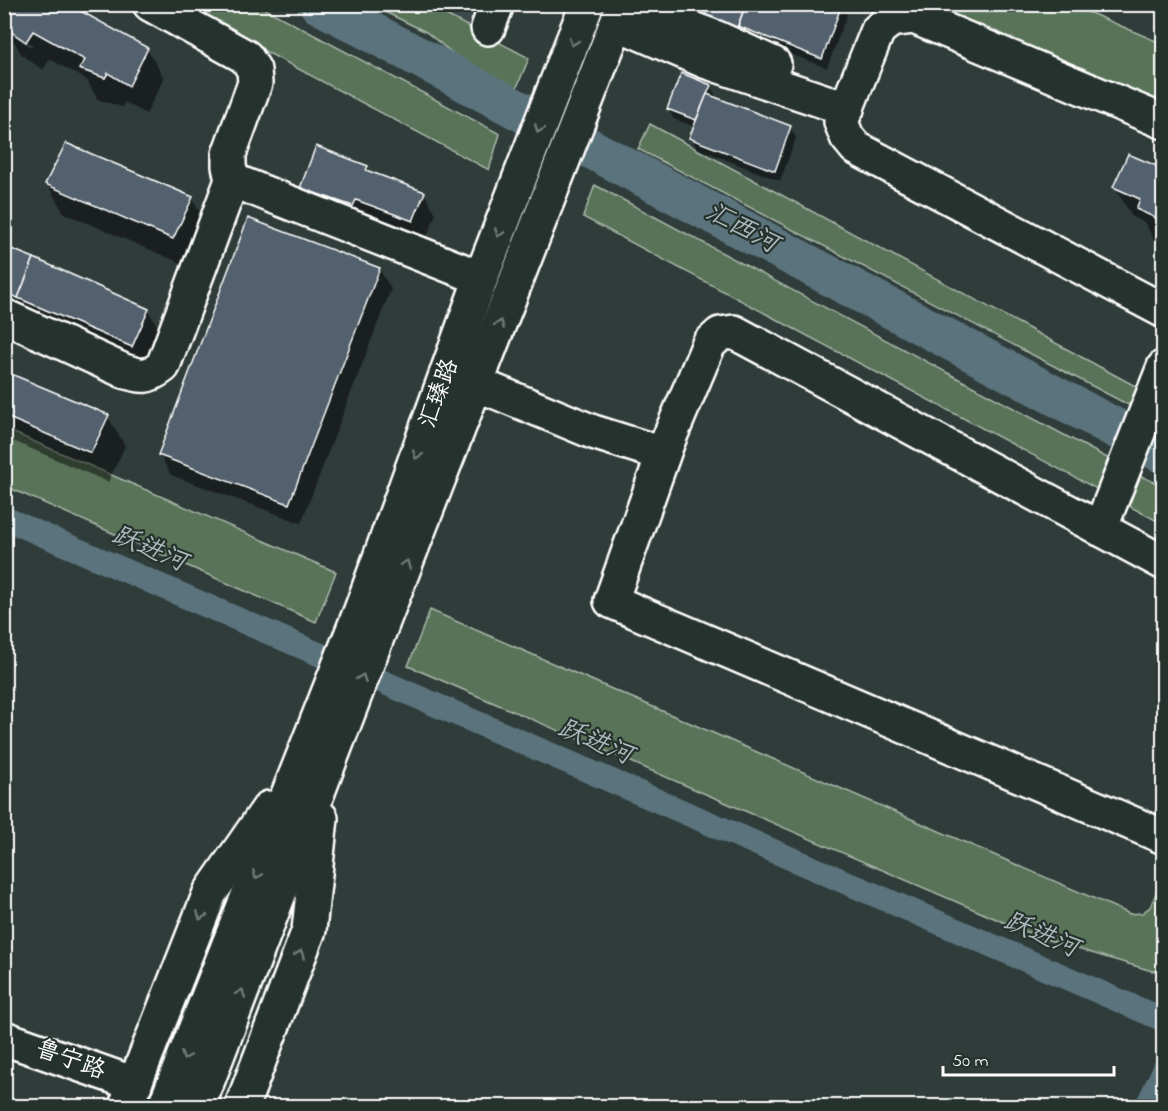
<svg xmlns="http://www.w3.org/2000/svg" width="1168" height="1111" font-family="'Indie Flower','LXGW WenKai TC',sans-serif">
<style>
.built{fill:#3a4749}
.green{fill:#587359;stroke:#acb9ac;stroke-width:1.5}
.shadow{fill:#0007;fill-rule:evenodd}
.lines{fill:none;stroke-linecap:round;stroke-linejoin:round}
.canal{stroke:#5a737d;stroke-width:24}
.river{stroke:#5a737d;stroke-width:40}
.building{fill:#52616d;stroke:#fff;stroke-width:1.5}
.minor-casing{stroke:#fff;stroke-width:38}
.minor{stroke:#26332d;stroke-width:33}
.tram{stroke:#fff;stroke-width:1.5}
.oneway{stroke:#727a76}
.labels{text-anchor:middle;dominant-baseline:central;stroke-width:4.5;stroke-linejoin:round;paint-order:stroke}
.street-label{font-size:24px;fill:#fff;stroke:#26332d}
.water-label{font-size:26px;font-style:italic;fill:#acb9be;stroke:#26332d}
</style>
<rect width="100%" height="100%" fill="#2f3c3a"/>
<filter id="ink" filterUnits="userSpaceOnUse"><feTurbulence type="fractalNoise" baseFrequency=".0167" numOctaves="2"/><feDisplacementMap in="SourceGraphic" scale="12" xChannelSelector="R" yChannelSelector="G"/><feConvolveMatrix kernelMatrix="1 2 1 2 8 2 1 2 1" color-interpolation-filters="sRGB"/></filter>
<g filter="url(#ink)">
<polygon class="built" points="427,5 513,5 498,43"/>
<g class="green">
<polygon points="178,5 258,5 500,134 489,170"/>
<polygon points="371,5 427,5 529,58 515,92 487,81 426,32"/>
<polygon points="932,5 1072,5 1163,44 1163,105"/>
<polygon points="650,124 1163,401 1163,423 638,149"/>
<polygon points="595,185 1141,476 1163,486 1163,524 583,217"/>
<polygon points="5,429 336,572 316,622 5,486"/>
<polygon points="430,610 1130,914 1142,913 1150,907 1163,877 1163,970 1152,971 1038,937 408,666"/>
</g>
<g class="shadow">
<path d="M4 4 147 49 164 78 146 114 125 102 122 107 97 99 87 80 50 59 43 70 22 55 15 43 9 39 4 32ZM16 33 33 45 31 48 16 37Z"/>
<polygon points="710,4 849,4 850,6 827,68 743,36"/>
<polygon points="710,86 716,96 715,99 790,127 796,138 780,181 697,148 691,138 696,127 674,119 668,109"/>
<polygon points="367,167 370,173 424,193 436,214 425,241 314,208 302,188"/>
<polygon points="1164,171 1164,243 1154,239 1144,222 1132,217 1115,187"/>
<polygon points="47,184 192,199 209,228 190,267 64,213"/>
<polygon points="4,247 148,310 165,340 148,376 4,313"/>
<polygon points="379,269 391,289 301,523 171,475 160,455"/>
<polygon points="4,373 108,417 125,446 108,482 4,437"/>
<polygon points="593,413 607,418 613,428 589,423"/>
</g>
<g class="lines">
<g class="canal">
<polyline points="4,518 1164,1020"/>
<polyline points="1147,1106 1164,1070"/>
</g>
<polyline class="river" points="319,4 1164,454"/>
</g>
<g class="building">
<polygon points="4,4 68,4 148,48 129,86 108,73 105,78 79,69 85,60 33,31 26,42 4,27 8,19 4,18"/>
<polygon points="709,4 746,4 734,35 702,23"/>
<polygon points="746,4 842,4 822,59 738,26"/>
<polygon points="681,73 711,85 696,120 667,109"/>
<polygon points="707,94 791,126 775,171 689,138"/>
<polygon points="66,143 193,197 173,239 45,184"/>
<polygon points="316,146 368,166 366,170 425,192 413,221 356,200 353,206 300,188"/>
<polygon points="1128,154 1164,169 1164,209 1162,208 1158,219 1136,209 1140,199 1113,187"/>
<polygon points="248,218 380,268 289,504 158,455"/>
<polygon points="4,246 34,258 18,298 4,292"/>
<polygon points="34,258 149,309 132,347 18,298"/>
<polygon points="4,371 109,415 91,453 4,416"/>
</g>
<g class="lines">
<defs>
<g id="minor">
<polyline points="635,8 717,38 774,64"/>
<polyline points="617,23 705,61 847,109"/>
<polyline points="488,28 497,4"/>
<polyline points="1164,122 914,17 891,20 878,30 841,122 847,137 856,148 1164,311"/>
<polyline points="232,180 481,278"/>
<path d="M4 316 124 371C142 377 148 378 163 366L232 180 229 166V154L255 83 254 70 246 57 150 4"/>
<polyline points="477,384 593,432 663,454"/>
<polyline points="1100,529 1164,367"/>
<polyline points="1164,563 734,332 720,334 709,344 668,441 611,601 1164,837"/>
<polyline points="4,1038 135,1084"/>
<polyline points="126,1106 210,893 269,808"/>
<polyline points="165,1106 361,610 481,278 587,4"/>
<polyline points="198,1106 384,619 624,4"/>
<polyline points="242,1106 309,930 321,818"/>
</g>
</defs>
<use href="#minor" class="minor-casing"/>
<use href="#minor" class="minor"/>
<polyline class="tram" points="1155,4 1164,8"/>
</g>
<defs><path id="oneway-chevron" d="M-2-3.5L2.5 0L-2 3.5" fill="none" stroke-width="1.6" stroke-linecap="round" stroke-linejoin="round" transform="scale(1.5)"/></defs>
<g class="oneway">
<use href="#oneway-chevron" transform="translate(573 42) rotate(111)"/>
<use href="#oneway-chevron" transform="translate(539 129) rotate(111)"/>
<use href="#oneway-chevron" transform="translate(499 233) rotate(111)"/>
<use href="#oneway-chevron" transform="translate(500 324) rotate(-69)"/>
<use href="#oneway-chevron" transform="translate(417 455) rotate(110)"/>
<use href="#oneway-chevron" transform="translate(406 564) rotate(-68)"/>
<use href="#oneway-chevron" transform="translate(362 678) rotate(-69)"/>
<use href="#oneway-chevron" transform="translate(257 875) rotate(112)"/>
<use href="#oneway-chevron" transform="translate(201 916) rotate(111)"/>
<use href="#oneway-chevron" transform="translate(300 954) rotate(-69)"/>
<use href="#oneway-chevron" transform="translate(241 993) rotate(-69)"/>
<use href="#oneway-chevron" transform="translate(185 1056) rotate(112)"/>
</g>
</g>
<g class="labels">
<g class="street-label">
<text transform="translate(440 394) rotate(-70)">汇臻路</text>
<text transform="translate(70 1061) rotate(20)">鲁宁路</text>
</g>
<g class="water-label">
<text transform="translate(741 229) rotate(28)">汇西河</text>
<text transform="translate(149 550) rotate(23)">跃进河</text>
<text transform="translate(595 743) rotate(23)">跃进河</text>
<text transform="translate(1041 936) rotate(23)">跃进河</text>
</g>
</g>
<rect width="1168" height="1111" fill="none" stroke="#26332d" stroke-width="24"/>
<rect x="12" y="12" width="1144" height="1087" fill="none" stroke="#fff" stroke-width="2" filter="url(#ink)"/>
<path d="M943 1066v9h171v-9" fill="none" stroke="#ffffff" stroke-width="3"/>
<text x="952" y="1066" font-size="18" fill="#ffffff" stroke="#26332d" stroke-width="4.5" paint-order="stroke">50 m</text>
</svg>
